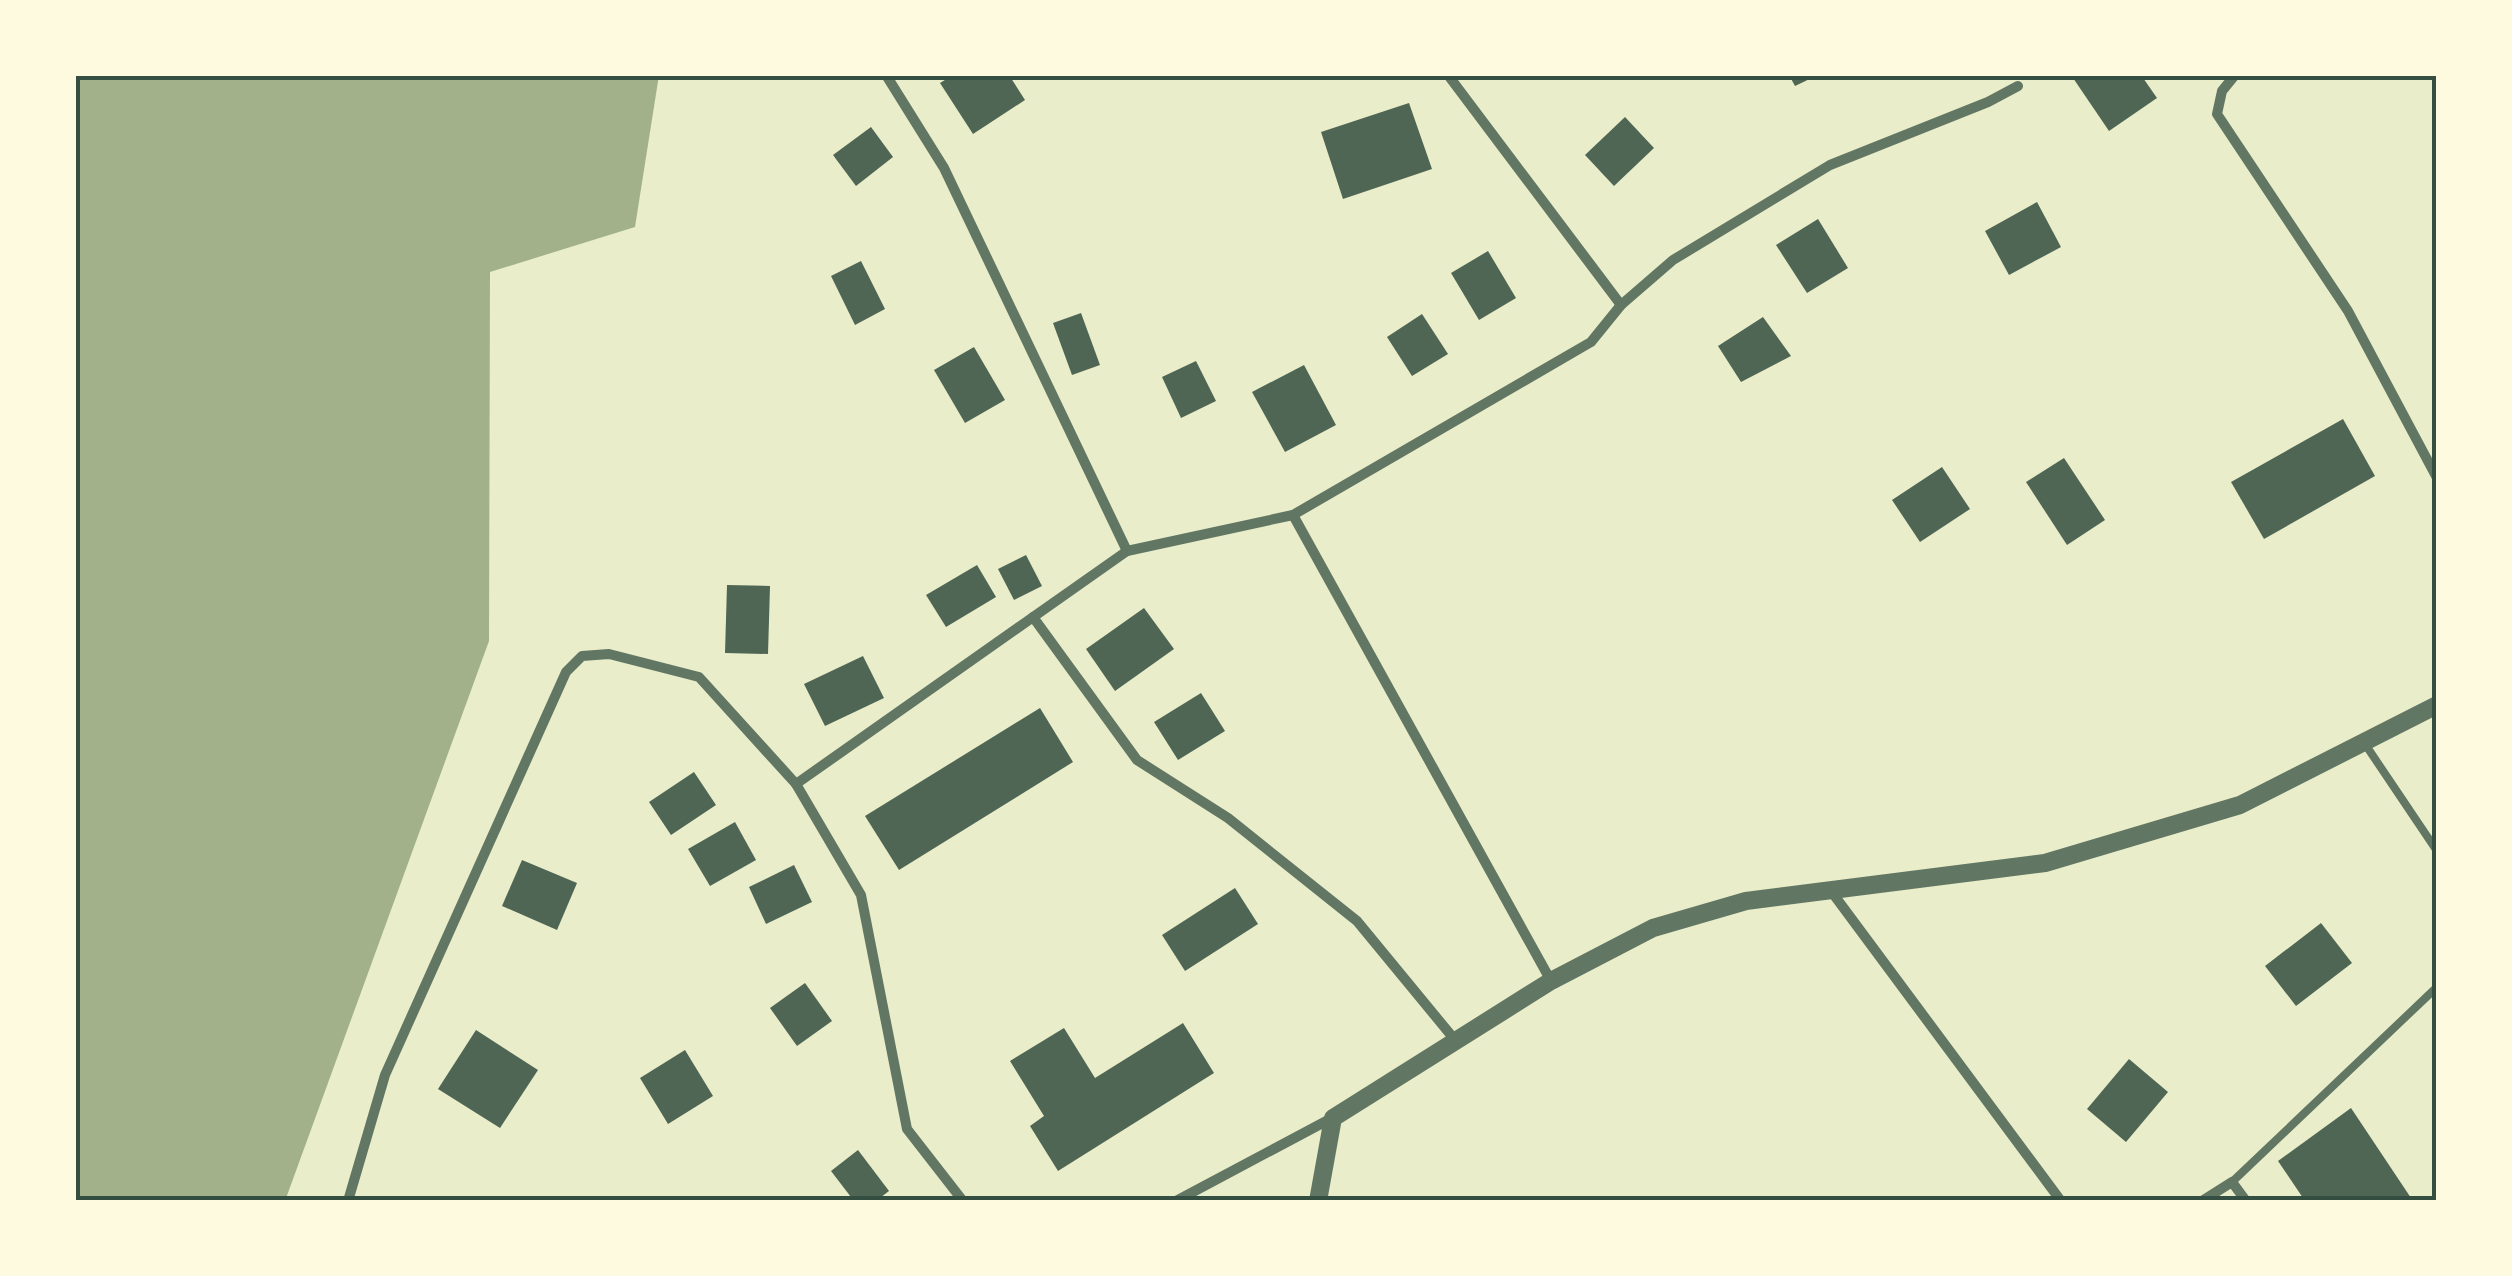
<svg xmlns="http://www.w3.org/2000/svg" width="2512" height="1276" font-family="'Times New Roman',serif">
<style>
.water{fill:#a3b18a}
.building{fill:#4f6655}
.lines{fill:none;stroke-linecap:round;stroke-linejoin:round}
.service{stroke:#617663;stroke-width:8}
.minor{stroke:#617663;stroke-width:10}
.tertiary{stroke:#617663;stroke-width:18}
.neatline{fill:none;stroke:#344e41;stroke-width:4}
</style>
<rect width="100%" height="100%" fill="#e9edc9"/>
<polygon class="water" points="75,75 659,75 635,227 490,272 489,641 285,1201 75,1201"/>
<g class="building">
<polygon points="953,75 1009,75 1025,100 973,134 940,83"/>
<polygon points="1789,75 1818,75 1795,86"/>
<polygon points="2071,75 2141,75 2157,98 2109,131"/>
<polygon points="1409,103 1432,169 1343,199 1321,132"/>
<polygon points="1625,117 1654,148 1614,186 1585,155"/>
<polygon points="871,127 893,157 856,186 833,155"/>
<polygon points="2037,202 2061,247 2009,275 1985,231"/>
<polygon points="1818,219 1848,268 1807,293 1776,245"/>
<polygon points="1488,251 1516,298 1479,320 1451,273"/>
<polygon points="861,261 885,309 855,325 831,276"/>
<polygon points="1081,313 1100,365 1072,375 1053,323"/>
<polygon points="1422,314 1448,354 1412,376 1387,337"/>
<polygon points="1763,317 1791,356 1741,382 1718,346"/>
<polygon points="974,347 1005,400 965,423 934,370"/>
<polygon points="1196,361 1216,401 1181,418 1162,377"/>
<polygon points="1304,365 1336,425 1285,452 1252,392"/>
<polygon points="2343,419 2375,476 2264,539 2231,482"/>
<polygon points="2064,458 2105,520 2067,545 2026,482"/>
<polygon points="1942,467 1970,509 1920,542 1892,500"/>
<polygon points="1026,555 1042,586 1014,600 998,569"/>
<polygon points="977,565 996,597 946,627 926,595"/>
<polygon points="727,585 770,586 768,654 725,653"/>
<polygon points="1144,608 1174,649 1115,691 1086,649"/>
<polygon points="863,656 884,698 825,726 804,684"/>
<polygon points="1201,693 1225,731 1178,760 1154,722"/>
<polygon points="1040,708 1073,762 899,870 865,816"/>
<polygon points="694,772 716,805 671,835 649,802"/>
<polygon points="735,822 756,860 710,886 688,849"/>
<polygon points="522,860 577,883 557,930 502,906"/>
<polygon points="794,865 812,902 766,924 749,887"/>
<polygon points="1235,888 1258,924 1185,971 1162,935"/>
<polygon points="2321,923 2352,963 2296,1006 2265,966"/>
<polygon points="805,983 832,1021 797,1046 770,1008"/>
<polygon points="1183,1023 1214,1073 1058,1171 1030,1126 1044,1116 1010,1061 1064,1028 1095,1078"/>
<polygon points="476,1030 538,1070 500,1128 438,1089"/>
<polygon points="685,1050 713,1096 668,1124 640,1078"/>
<polygon points="2129,1059 2168,1092 2126,1142 2087,1109"/>
<polygon points="2351,1108 2413,1201 2305,1201 2278,1161"/>
<polygon points="858,1150 889,1191 876,1201 854,1201 831,1171"/>
</g>
<g class="lines">
<g class="service">
<polyline points="2365,744 2437,851"/>
<polyline points="2232,1182 2437,987"/>
</g>
<g class="minor">
<polyline points="886,75 944,168 1127,551"/>
<polyline points="1448,75 1621,305"/>
<polyline points="2235,75 2222,91 2217,114 2348,311 2437,478"/>
<polyline points="1293,515 1551,981"/>
<polyline points="1033,617 1137,760 1228,818 1357,921 1455,1040"/>
<polyline points="796,784 1127,551 1293,515 1591,342 1621,305 1673,260 1830,165 1988,102 2018,86"/>
<polyline points="1831,891 2061,1201"/>
<polyline points="348,1201 385,1075 566,672 582,656 609,654 699,677 796,784 861,895 907,1129 963,1201"/>
<polyline points="1176,1201 1332,1118"/>
<polyline points="2202,1201 2232,1182 2246,1201"/>
</g>
<polyline class="tertiary" points="1318,1201 1333,1118 1551,981 1653,928 1746,901 2045,863 2240,805 2437,705"/>
</g>
<rect width="2512" height="1276" fill="none" stroke="#fefae0" stroke-width="155"/>
<rect x="78" y="78" width="2356" height="1120" class="neatline"/>
</svg>
